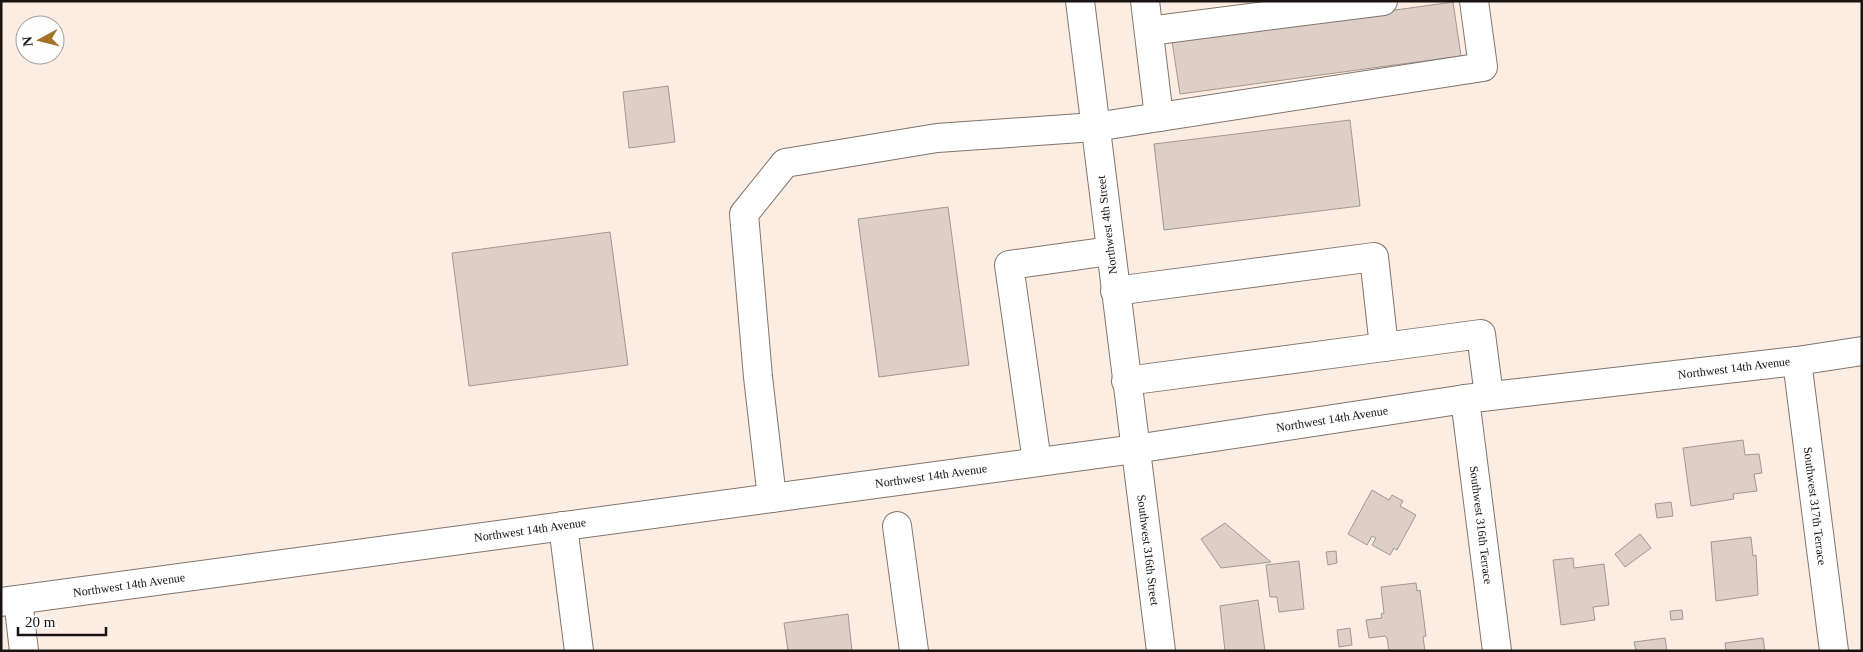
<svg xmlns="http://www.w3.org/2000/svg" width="1863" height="652" font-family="'Times New Roman',serif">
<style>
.building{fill:#ddcfc5;stroke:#a3968c}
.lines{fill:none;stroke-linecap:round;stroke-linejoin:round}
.minor-casing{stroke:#81746b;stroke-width:30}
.minor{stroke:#fff;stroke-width:28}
.labels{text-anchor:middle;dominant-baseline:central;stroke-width:4;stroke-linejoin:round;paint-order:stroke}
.street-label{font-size:12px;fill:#191411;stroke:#fdfdfd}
</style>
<rect width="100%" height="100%" fill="#fcede3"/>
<g class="building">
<polygon points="1453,2 1461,56 1180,94 1172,41"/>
<polygon points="668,86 675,142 629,148 623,92"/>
<polygon points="1350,120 1360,206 1164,230 1154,144"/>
<polygon points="948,207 969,365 879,377 858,219"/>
<polygon points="610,232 628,365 469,386 452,253"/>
<polygon points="1743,440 1745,455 1759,454 1762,473 1754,474 1757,491 1733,494 1734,499 1691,506 1683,448"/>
<polygon points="1372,490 1389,500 1392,495 1403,501 1400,506 1416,515 1397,550 1394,548 1390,555 1372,545 1376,538 1372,536 1367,545 1348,534"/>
<polygon points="1671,502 1673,516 1657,518 1655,504"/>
<polygon points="1225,523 1271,562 1221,568 1201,539"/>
<polygon points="1640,534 1651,548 1625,567 1615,554"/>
<polygon points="1751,537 1753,556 1756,555 1758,595 1716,601 1711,542"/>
<polygon points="1336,551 1337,563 1328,565 1326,552"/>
<polygon points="1573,558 1574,568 1604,564 1609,605 1593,607 1595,620 1561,625 1553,560"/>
<polygon points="1299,561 1304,609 1279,612 1277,597 1270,597 1266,565"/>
<polygon points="1416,583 1417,591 1420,590 1426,636 1423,637 1425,651 1389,651 1387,638 1385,636 1369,638 1366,620 1382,618 1381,614 1384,613 1381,587"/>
<polygon points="1258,600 1265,651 1225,651 1220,606"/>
<polygon points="1682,610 1683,619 1671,620 1670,611"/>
<polygon points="848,614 852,651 788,651 784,623"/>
<polygon points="1350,628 1352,645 1339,647 1337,630"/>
<polygon points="1665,638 1667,651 1636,651 1634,642"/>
<polygon points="1763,638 1765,651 1726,651 1725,643"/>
</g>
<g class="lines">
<defs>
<g id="minor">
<polyline points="1080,1 1161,651"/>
<polyline points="1145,1 1159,117"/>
<polyline points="1149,31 1383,1"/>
<polyline points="1115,291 1374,257 1384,347 1126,381"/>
<polyline points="1384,347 1481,334 1489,396"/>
<polyline points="1797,361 1834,651"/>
<polyline points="1465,399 1497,651"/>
<polyline points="1037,462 1009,265 1110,251"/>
<polyline points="772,498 758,377 744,214 785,163 937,138 1095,127 1483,67 1474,1"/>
<polyline points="563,526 579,651"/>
<polyline points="897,526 914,651"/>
<polyline points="18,600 24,651"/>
<polyline points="1,602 1135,449 1465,399 1797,361 1862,351"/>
</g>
</defs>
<use href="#minor" class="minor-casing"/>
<use href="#minor" class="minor"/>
</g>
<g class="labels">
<g class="street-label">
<text transform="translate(1107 225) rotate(-97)">Northwest 4th Street</text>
<text transform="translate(1734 368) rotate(-7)">Northwest 14th Avenue</text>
<text transform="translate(1332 419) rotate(-9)">Northwest 14th Avenue</text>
<text transform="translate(931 476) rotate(-8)">Northwest 14th Avenue</text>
<text transform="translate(1815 506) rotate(83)">Southwest 317th Terrace</text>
<text transform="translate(1481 525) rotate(83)">Southwest 316th Terrace</text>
<text transform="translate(530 530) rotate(-8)">Northwest 14th Avenue</text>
<text transform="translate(1148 550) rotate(83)">Southwest 316th Street</text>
<text transform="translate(129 585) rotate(-8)">Northwest 14th Avenue</text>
</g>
</g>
<rect width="1863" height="652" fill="none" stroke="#191411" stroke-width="5"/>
<g transform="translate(40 40) rotate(263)"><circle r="24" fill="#fdfdfd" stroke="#a2a09f"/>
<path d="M0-4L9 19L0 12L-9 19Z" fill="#a47129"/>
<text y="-8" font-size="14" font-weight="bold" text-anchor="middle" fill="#191411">N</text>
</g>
<path d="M18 627v8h88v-8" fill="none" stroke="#191411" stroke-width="2.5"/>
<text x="25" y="627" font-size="15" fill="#191411" stroke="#fdfdfd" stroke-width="4" paint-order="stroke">20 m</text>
</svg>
